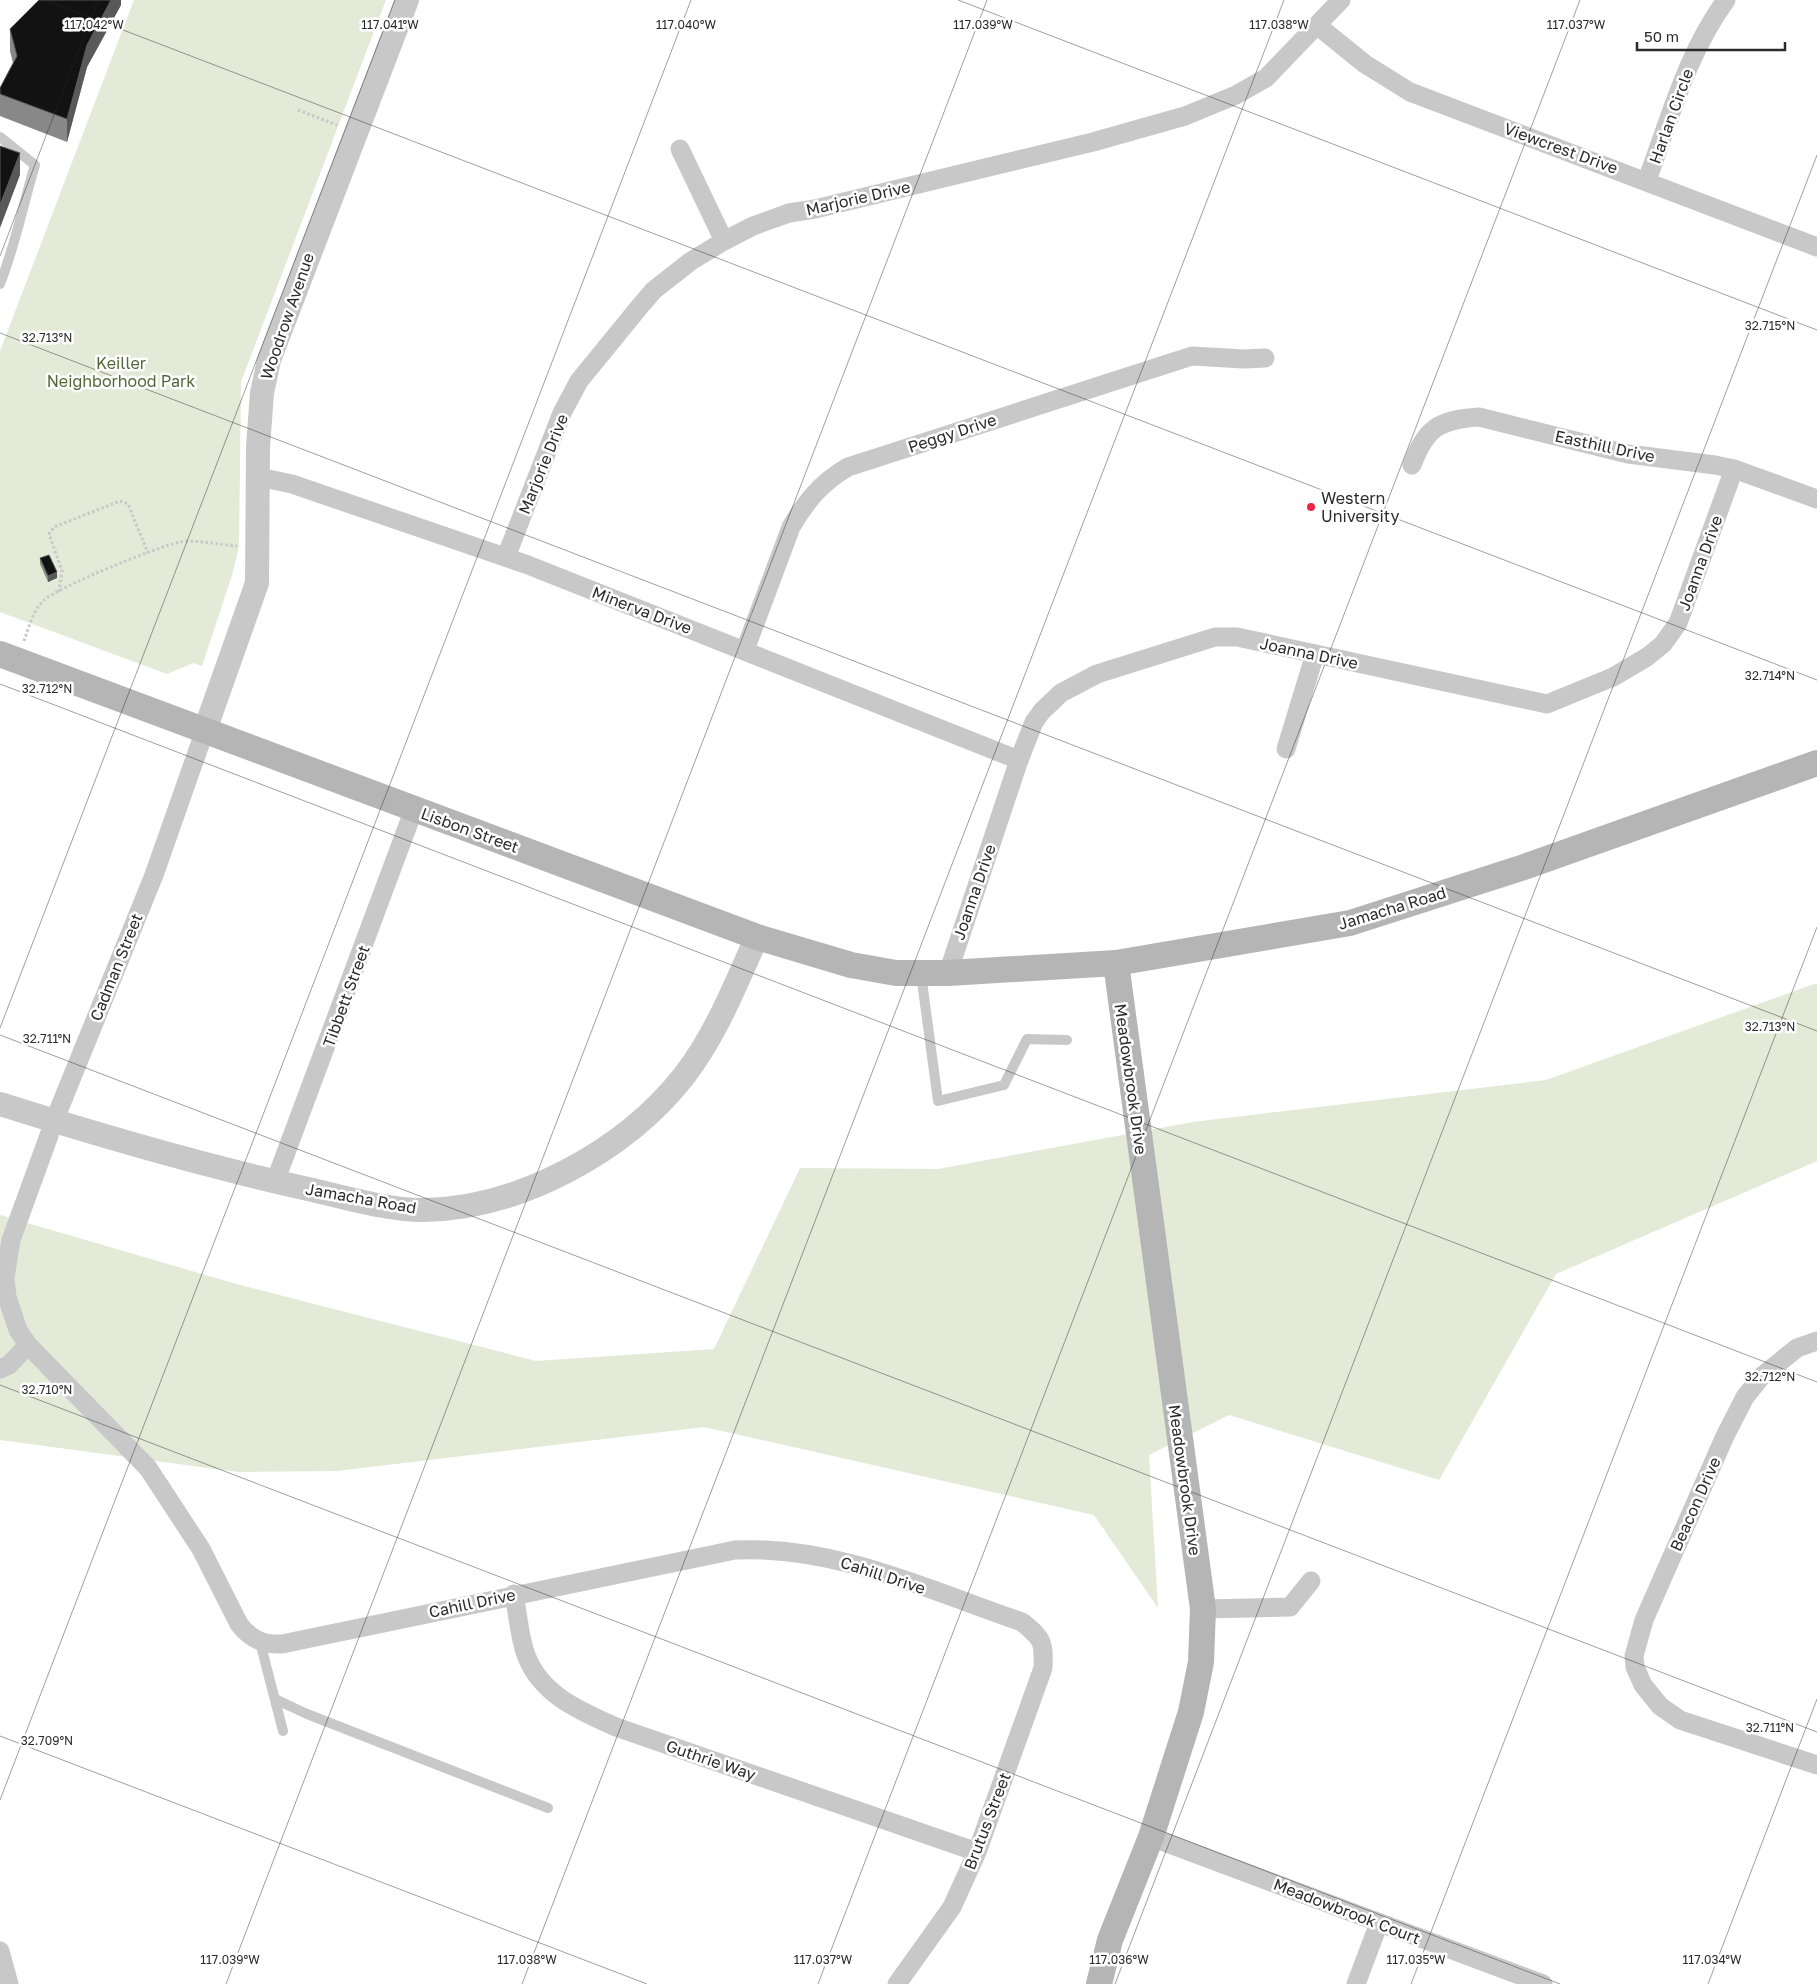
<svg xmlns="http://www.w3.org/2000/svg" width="1817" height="1984" font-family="'Golos Text',sans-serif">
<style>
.green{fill:#e3ead8}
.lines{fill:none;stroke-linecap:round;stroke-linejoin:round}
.path{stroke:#c8c8c8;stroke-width:3;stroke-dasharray:2.5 2.5;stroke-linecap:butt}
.service{stroke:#c8c8c8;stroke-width:10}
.minor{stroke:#c8c8c8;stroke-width:19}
.tertiary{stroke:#c8c8c8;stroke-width:24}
.secondary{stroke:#b5b5b5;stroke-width:26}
.wall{fill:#888}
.shaded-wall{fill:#595959}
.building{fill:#121212;stroke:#595959}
.ticks{fill:none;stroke:#2b2b2b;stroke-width:1;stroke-opacity:0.45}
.poi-dot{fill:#eb2546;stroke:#fff;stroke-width:2}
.labels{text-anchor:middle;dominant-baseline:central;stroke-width:5;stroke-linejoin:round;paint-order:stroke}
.street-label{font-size:16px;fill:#2b2b2b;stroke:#fff}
.park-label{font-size:16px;fill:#536838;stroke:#fff}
.poi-label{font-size:16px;fill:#2b2b2b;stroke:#fff;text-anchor:start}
.ticks-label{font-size:12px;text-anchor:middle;fill:#2b2b2b;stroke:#fff;stroke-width:5;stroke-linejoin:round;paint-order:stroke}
</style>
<rect width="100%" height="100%" fill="#fff"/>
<g class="green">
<polygon points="134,0 386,0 241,382 239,546 233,572 202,666 193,663 167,674 0,612 0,351"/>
<polygon points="1817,983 1817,1161 1556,1274 1439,1480 1229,1415 1149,1455 1158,1608 1094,1515 704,1427 337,1471 238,1472 0,1440 0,1215 233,1283 536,1361 714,1349 800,1168 938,1169 1193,1122 1546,1080"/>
</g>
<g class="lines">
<g class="path">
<polyline points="298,110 337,125"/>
<polyline points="59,592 62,571 49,534 54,527 120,501 128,504 148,553"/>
<path d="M24 641C29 627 33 610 44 600 58 587 159 546 180 542 195 539 221 545 237 546"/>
</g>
<g class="service">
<path d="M0 137 35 165C23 205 15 246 0 284"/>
<polyline points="921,974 938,1101 1004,1085 1027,1039 1067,1040"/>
<polyline points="260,1642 283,1731"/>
<polyline points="275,1699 307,1714 548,1808"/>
</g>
<g class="minor">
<polyline points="1318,26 1365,64 1410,92 1817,247"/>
<polyline points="680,149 724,241"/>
<path d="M1647 180C1670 119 1687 53 1726 0"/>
<path d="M1412 465C1426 428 1438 420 1479 417L1628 454 1715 465 1734 469 1817 499"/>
<polyline points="259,477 292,484 528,565 1019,760"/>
<polyline points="506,557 562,413 579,381 641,305 654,290 691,261 724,241 753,226 789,213 815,209 1093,142 1185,116 1236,95 1266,78 1341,0"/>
<path d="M745 650 791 527C806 501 822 482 848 467L1192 356 1244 359 1265 358"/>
<path d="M205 730 154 875 55 1119 11 1240 5 1278 7 1297 18 1330 28 1345 148 1468 201 1549 239 1624C250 1639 263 1645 282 1644L735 1550C834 1545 929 1590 1022 1622 1043 1639 1044 1642 1043 1668L977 1852 952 1907 897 1984"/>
<polyline points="1286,749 1315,654"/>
<polyline points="948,973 1019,760 1034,722 1042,711 1061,693 1097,674 1215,637 1237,637 1547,704 1613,677 1647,657 1663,644 1678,623 1734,469"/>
<polyline points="275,1182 414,809"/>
<polyline points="1817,1341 1797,1348 1761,1377 1745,1397 1725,1436 1644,1620 1634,1656 1635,1667 1643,1685 1660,1706 1680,1720 1817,1765"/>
<polyline points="0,1369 9,1365 28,1345"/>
<path d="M514 1594C518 1614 519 1636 526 1655 541 1695 580 1711 616 1727L977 1852"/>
<polyline points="1203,1609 1290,1607 1311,1581"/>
<polyline points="1151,1837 1543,1984"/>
<polyline points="0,1951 9,1984"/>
<polyline points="1356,1984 1379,1923"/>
</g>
<g class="tertiary">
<polyline points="205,730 257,583 258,447 262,393 269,360 407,0"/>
<path d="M0 1104C101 1136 204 1166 308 1189 344 1197 386 1210 423 1210 519 1209 625 1151 684 1076 717 1033 735 985 757 937"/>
</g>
<g class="secondary">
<polyline points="0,654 757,937 851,965 896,973 948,973 1116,963 1350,923 1524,867 1817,763"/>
<polyline points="1099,1984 1110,1940 1151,1837 1191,1712 1201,1662 1203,1609 1116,963"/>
</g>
</g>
<g class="wall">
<polygon points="121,0 121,5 87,67 67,142 0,116 0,88 13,63 10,51 10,29"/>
<polygon points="40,558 57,578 48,582 40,564"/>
</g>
<g class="shaded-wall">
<polygon points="111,0 121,0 121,5 87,67 67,142 67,119 87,45"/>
<polygon points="20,153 20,175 0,228 0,205"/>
<polygon points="57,572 57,578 48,582 48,576"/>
</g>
<g class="building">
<polygon points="39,0 111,0 87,45 67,119 0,94 0,88 17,56 10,29"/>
<polygon points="0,146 20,153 0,205"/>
<polygon points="49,555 57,572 48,576 40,558"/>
</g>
<path class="ticks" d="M45 0 1817 680M958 0 1817 330M0 256 98 0M0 333 1817 1031M0 684 1817 1382M0 1028 395 0M0 1035 1817 1732M0 1385 1560 1984M0 1736 647 1984M0 1800 691 0M226 1984 987 0M522 1984 1284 0M818 1984 1580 0M1115 1984 1817 155M1411 1984 1817 927M1708 1984 1817 1699"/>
<circle class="poi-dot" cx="1311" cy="507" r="5"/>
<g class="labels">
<g class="street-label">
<text transform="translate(1671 116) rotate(-70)">Harlan Circle</text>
<text transform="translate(1561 148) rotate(20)">Viewcrest Drive</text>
<text transform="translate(858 198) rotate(-13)">Marjorie Drive</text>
<text transform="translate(287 316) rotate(-71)">Woodrow Avenue</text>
<text transform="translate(952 433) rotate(-18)">Peggy Drive</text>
<text transform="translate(1605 446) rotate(12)">Easthill Drive</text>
<text transform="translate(543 464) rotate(-68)">Marjorie Drive</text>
<text transform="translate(1700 563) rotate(-70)">Joanna Drive</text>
<text transform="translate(642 610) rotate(21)">Minerva Drive</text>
<text transform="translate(1309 653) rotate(12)">Joanna Drive</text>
<text transform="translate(470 830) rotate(20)">Lisbon Street</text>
<text transform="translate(974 892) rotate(-71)">Joanna Drive</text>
<text transform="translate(1392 908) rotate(-17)">Jamacha Road</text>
<text transform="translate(116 967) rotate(-68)">Cadman Street</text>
<text transform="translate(346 996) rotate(-70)">Tibbett Street</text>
<text transform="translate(1131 1079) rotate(82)">Meadowbrook Drive</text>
<text transform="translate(361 1198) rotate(10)">Jamacha Road</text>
<text transform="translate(1185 1480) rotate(82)">Meadowbrook Drive</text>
<text transform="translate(1695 1504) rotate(-66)">Beacon Drive</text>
<text transform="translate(883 1575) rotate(18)">Cahill Drive</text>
<text transform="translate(472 1603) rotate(-12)">Cahill Drive</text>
<text transform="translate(711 1760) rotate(19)">Guthrie Way</text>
<text transform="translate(987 1821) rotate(-69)">Brutus Street</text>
<text transform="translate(1347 1911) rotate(21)">Meadowbrook Court</text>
</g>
<g class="park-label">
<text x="121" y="363">Keiller<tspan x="121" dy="18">Neighborhood Park</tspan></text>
</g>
<g class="poi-label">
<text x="1321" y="498">Western<tspan x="1321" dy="18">University</tspan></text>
</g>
</g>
<g class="ticks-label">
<text x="983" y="29">117.039°W</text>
<text x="1279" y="29">117.038°W</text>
<text x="1576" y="29">117.037°W</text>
<text x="94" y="29">117.042°W</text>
<text x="390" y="29">117.041°W</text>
<text x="686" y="29">117.040°W</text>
<text x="1770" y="330">32.715°N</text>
<text x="47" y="342">32.713°N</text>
<text x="1770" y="680">32.714°N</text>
<text x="47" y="693">32.712°N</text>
<text x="1770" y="1031">32.713°N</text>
<text x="47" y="1043">32.711°N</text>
<text x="1770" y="1381">32.712°N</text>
<text x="47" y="1394">32.710°N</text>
<text x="1770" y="1732">32.711°N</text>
<text x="47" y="1745">32.709°N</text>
<text x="230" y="1964">117.039°W</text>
<text x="527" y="1964">117.038°W</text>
<text x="823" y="1964">117.037°W</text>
<text x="1119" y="1964">117.036°W</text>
<text x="1416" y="1964">117.035°W</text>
<text x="1712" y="1964">117.034°W</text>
</g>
<path d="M1637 42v8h148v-8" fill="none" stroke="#2b2b2b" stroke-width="2.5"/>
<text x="1644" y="42" font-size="15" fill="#2b2b2b" stroke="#ffffff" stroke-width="4" paint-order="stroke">50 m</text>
</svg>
